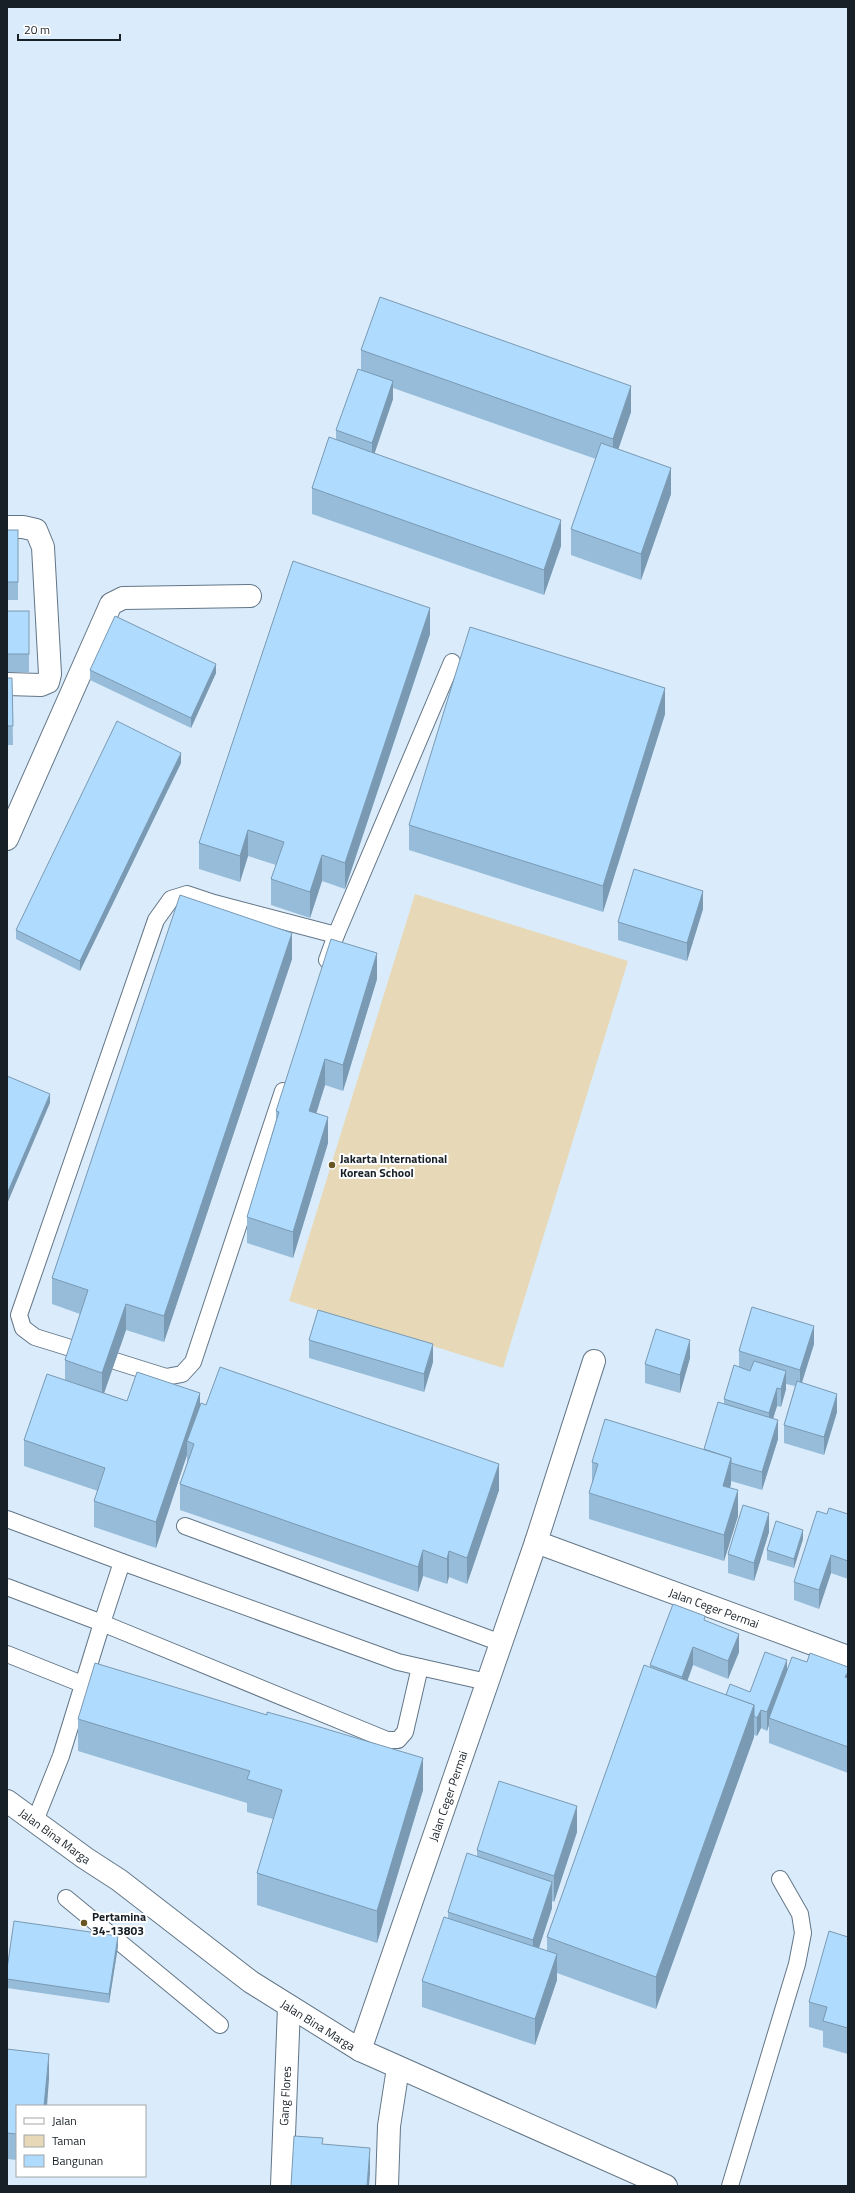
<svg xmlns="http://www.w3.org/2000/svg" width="855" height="2193" font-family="'Titillium Web',sans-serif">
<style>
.green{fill:#e7d9b8}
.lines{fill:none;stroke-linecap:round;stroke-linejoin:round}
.lane-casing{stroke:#637687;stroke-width:18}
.street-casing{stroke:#637687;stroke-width:24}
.secondary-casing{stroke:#637687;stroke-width:24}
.lane{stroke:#fff;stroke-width:16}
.street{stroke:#fff;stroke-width:22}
.secondary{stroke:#fff;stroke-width:22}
.wall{fill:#96bcda}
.shaded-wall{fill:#7a99b2}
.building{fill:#afdbfe;stroke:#7a99b2}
.poi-dot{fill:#685523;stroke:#fff;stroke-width:1.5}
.labels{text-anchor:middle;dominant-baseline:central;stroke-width:4;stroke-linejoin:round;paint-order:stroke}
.poi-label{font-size:12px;font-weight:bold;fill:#182027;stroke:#fff;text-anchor:start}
.street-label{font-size:12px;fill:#182027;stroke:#fff}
</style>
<rect width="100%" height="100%" fill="#daecfb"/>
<polygon class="green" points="415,894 628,961 503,1368 289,1301"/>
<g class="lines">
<defs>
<g id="lane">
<polyline points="327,960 336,935 452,662"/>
<polyline points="77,1350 35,1337 23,1328 19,1315 156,920 171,899 187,894 214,903 336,935"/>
<polyline points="115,1361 166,1377 182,1374 193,1362 283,1091"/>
<polyline points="7,1519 122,1562"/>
<polyline points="185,1526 501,1643"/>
<polyline points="7,1587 102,1623 122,1562 398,1662 420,1667 405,1732 398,1740 387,1740 102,1623 61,1756 35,1821"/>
<polyline points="7,1654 82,1684"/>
<polyline points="420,1667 487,1682"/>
<polyline points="66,1898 220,2025"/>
<polyline points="730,2186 797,1964 803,1933 800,1914 780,1879"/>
</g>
<g id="street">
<polyline points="7,527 23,527 36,530 43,547 50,674 48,682 41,685 7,684"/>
<polyline points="7,839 111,604 123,598 250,596"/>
<polyline points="536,1542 848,1657"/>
<polyline points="360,2050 536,1542 594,1361"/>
<polyline points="282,2186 289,2007"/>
<polyline points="387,2186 389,2126 398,2068"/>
</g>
<polyline id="secondary" points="7,1801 85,1858 119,1880 251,1982 360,2050 666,2186"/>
</defs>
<use href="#lane" class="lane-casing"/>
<use href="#street" class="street-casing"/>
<use href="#secondary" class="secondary-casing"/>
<use href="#lane" class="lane"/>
<use href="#street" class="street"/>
<use href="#secondary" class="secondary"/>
</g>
<g class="wall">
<polygon points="361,350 631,412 618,449 671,494 641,580 571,555 571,529 596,459 393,388 393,399 374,453 561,546 544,595 312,514 312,488 336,440 336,430 361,370"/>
<rect x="7" y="530" width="11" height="70"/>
<rect x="7" y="611" width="22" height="61"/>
<polygon points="430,634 345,889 322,881 310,918 271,905 271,879 276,865 248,856 240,882 199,869 199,843"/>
<polygon points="90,670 216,673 191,728 90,680"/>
<polygon points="7,678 12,678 13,745 7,745"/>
<polygon points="665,714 603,912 409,850 409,825"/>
<polygon points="181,763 80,971 16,939 16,930"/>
<polygon points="703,909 687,961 618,940 618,922"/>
<polygon points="292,959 164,1342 126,1330 104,1393 127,1401 200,1406 499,1490 467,1584 449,1577 447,1584 423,1576 418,1592 180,1510 180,1484 187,1464 187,1455 156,1548 94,1527 94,1501 98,1491 24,1466 24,1440 65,1380 65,1360 80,1314 52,1304 52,1278"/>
<polygon points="377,979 343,1091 325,1085 316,1113 328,1143 293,1258 247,1243 247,1217 276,1120 276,1111"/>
<polygon points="309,1340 433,1362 424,1392 309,1358"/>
<polygon points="814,1344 802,1383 837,1412 824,1455 784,1443 784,1425 795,1386 786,1384 786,1389 781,1407 777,1406 773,1419 778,1439 762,1490 731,1481 731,1484 730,1488 738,1516 724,1561 589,1519 589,1493 592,1484 592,1462 704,1449 724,1403 724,1399 739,1367 739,1351"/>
<polygon points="690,1358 680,1393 645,1383 645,1364"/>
<polygon points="827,1514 848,1514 848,1579 831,1573 819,1609 794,1600 794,1582"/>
<polygon points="769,1532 754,1581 728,1573 728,1554"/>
<polygon points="803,1539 794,1568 767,1560 767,1550"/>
<polygon points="705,1621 739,1652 728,1679 693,1665 687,1681 726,1695 750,1692 787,1669 807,1662 848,1667 848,1773 769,1743 769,1725 767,1731 761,1728 757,1736 754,1735 754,1737 656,2009 557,1973 557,1980 535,2045 422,2007 422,1981 448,1918 448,1912 477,1857 477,1850 577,1832 554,1902 552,1901 552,1908 539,1948 547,1951 547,1937 650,1667 650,1665"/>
<polygon points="78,1719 423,1790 377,1943 257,1905 257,1873 273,1819 247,1812 247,1803 78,1751"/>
<polygon points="848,1937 848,2054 823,2047 823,2031 809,2027 809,2002"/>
<polygon points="118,1946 109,2003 7,1988 7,1969"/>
<polygon points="7,2049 49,2079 17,2106 17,2160 7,2159"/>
</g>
<g class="shaded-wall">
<polygon points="393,381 393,399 372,461 372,443"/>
<polygon points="631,386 631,412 613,465 613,439"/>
<polygon points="671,468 671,494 641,580 641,554"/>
<polygon points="561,520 561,546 544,595 544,570"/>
<polygon points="430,608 430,634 345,889 345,863"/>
<polygon points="216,664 216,673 191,728 191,718"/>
<polygon points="665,688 665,714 603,912 603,886"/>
<polygon points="181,753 181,763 80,971 80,961"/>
<polygon points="248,830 248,856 240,882 240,856"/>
<polygon points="322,855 322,881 310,918 310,892"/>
<polygon points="703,891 703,909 687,961 687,943"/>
<polygon points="292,933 292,959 164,1342 164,1316"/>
<polygon points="377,953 377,979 343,1091 343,1065"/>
<polygon points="325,1059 325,1085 309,1137 309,1111"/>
<polygon points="50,1094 50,1103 7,1204 7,1194"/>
<polygon points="328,1117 328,1143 293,1258 293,1232"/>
<polygon points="126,1304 126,1330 102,1399 102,1373"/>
<polygon points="814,1326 814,1344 800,1388 800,1370"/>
<polygon points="690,1340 690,1358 680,1393 680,1375"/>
<polygon points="433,1344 433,1362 424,1392 424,1374"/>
<polygon points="786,1371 786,1389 781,1407 781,1389"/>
<polygon points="777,1388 777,1406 769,1431 769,1413"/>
<polygon points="200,1393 200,1419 187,1441 187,1455 156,1548 156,1522"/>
<polygon points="837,1394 837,1412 824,1455 824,1437"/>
<polygon points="778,1420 778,1439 762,1490 762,1472"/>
<polygon points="731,1458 731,1484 723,1511 723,1486"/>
<polygon points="499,1464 499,1490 467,1584 467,1558"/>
<polygon points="738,1490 738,1516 724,1561 724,1535"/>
<polygon points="769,1513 769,1532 754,1581 754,1563"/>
<polygon points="803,1530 803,1539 794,1568 794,1559"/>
<polygon points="423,1550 423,1576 418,1592 418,1567"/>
<polygon points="449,1551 449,1577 447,1584 447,1559"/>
<polygon points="831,1555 831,1573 819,1609 819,1590"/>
<polygon points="739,1634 739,1652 728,1679 728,1661"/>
<polygon points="693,1647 693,1665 682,1696 682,1677"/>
<polygon points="787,1660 787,1678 769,1718 769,1725 767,1731 767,1712"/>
<polygon points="848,1672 848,1697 845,1677"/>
<polygon points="754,1705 754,1737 656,2009 656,1977"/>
<polygon points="761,1710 761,1728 757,1736 757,1718"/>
<polygon points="423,1758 423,1790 377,1943 377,1911"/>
<polygon points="577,1806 577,1832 554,1902 554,1876"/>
<polygon points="8,1840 8,1859 7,1862 7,1844"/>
<polygon points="552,1882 552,1908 533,1966 533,1940"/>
<polygon points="118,1936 118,1946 109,2003 109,1994"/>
<polygon points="557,1954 557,1980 535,2045 535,2019"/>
<polygon points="49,2054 49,2079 47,2106 44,2106"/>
<polygon points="370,2148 370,2173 369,2186 367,2186"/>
</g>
<g class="building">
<polygon points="380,297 631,386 613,439 361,350"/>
<polygon points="358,369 393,381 372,443 336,430"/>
<polygon points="329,437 561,520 544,570 312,488"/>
<polygon points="601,443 671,468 641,554 571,529"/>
<rect x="7" y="530" width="11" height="52"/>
<polygon points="293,561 430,608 345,863 322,855 310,892 271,879 284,842 248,830 240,856 199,843"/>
<rect x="7" y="611" width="22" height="43"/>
<polygon points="115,616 216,664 191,718 90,670"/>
<polygon points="470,627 665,688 603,886 409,825"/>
<polygon points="7,678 12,678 13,726 7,726"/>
<polygon points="117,721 181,753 80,961 16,930"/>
<polygon points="634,869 703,891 687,943 618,922"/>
<polygon points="180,895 292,933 164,1316 126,1304 102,1373 65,1360 88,1290 52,1278"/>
<polygon points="331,939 377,953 343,1065 325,1059 309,1111 328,1117 293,1232 247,1217 279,1112 276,1111"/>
<polygon points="7,1076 50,1094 7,1194"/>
<polygon points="752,1307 814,1326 800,1370 739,1351"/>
<polygon points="318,1310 433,1344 424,1374 309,1340"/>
<polygon points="656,1329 690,1340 680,1375 645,1364"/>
<polygon points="754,1361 786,1371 781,1389 777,1388 769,1413 724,1399 734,1365 750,1371"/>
<polygon points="220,1367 499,1464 467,1558 449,1551 447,1559 423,1550 418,1567 180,1484 194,1444 187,1441 201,1403 206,1405"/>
<polygon points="137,1372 200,1393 156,1522 94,1501 105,1468 24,1440 47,1374 127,1401"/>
<polygon points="797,1381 837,1394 824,1437 784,1425"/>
<polygon points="718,1402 778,1420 762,1472 731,1463 731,1458 704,1449"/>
<polygon points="605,1419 731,1458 723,1486 738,1490 724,1535 589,1493 598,1464 592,1462"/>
<polygon points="743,1505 769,1513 754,1563 728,1554"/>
<polygon points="829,1508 848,1514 848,1561 831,1555 819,1590 794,1582 817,1511 827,1514"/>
<polygon points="776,1521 803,1530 794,1559 767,1550"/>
<polygon points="673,1604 705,1616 704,1620 739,1634 728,1661 693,1647 682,1677 650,1665"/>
<polygon points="765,1652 787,1660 767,1712 761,1710 757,1718 754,1716 754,1705 726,1695 730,1684 750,1692"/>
<polygon points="810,1653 848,1667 848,1672 845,1677 848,1678 848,1747 769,1718 792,1657 807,1662"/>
<polygon points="95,1663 267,1715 267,1712 303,1722 423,1758 377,1911 257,1873 282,1790 247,1779 250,1771 78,1719"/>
<polygon points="644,1665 754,1705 656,1977 547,1937"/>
<polygon points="499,1781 577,1806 554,1876 477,1850"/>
<polygon points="467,1853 552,1882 533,1940 448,1912"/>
<polygon points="444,1917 557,1954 535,2019 422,1981"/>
<polygon points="14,1921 118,1936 109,1994 7,1979 7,1969"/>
<polygon points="829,1931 848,1937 848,2028 823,2021 827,2007 809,2002"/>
<polygon points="7,2049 49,2054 44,2106 17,2106 17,2134 7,2133"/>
<polygon points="294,2136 323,2138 322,2144 370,2148 367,2186 291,2186"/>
</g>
<g class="poi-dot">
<circle cx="332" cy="1165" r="4"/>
<circle cx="84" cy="1923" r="4"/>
</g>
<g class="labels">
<g class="poi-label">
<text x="340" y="1158">Jakarta International<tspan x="340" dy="14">Korean School</tspan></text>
<text x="92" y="1916">Pertamina<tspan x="92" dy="14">34-13803</tspan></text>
</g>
<g class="street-label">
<text transform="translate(714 1608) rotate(20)">Jalan Ceger Permai</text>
<text transform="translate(448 1796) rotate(-71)">Jalan Ceger Permai</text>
<text transform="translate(55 1836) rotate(36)">Jalan Bina Marga</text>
<text transform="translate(318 2025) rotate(32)">Jalan Bina Marga</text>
<text transform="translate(285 2096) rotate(-87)">Gang Flores</text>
</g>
</g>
<rect width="855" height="2193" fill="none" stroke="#182027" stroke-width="16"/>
<rect x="16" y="2105" width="130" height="72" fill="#ffffff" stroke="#a3a6a9"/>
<rect x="24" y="2118" width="20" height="6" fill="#ffffff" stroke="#a3a6a9"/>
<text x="52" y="2125" font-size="12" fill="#182027">Jalan</text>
<rect x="24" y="2135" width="20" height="12" fill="#e7d9b8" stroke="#a3a6a9"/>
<text x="52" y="2145" font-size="12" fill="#182027">Taman</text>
<rect x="24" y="2155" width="20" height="12" fill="#afdbfe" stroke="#a3a6a9"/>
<text x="52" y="2165" font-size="12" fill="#182027">Bangunan</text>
<path d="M18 34v6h102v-6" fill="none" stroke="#182027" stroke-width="2"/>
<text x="24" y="34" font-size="12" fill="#182027" stroke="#ffffff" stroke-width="3" paint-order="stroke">20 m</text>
</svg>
